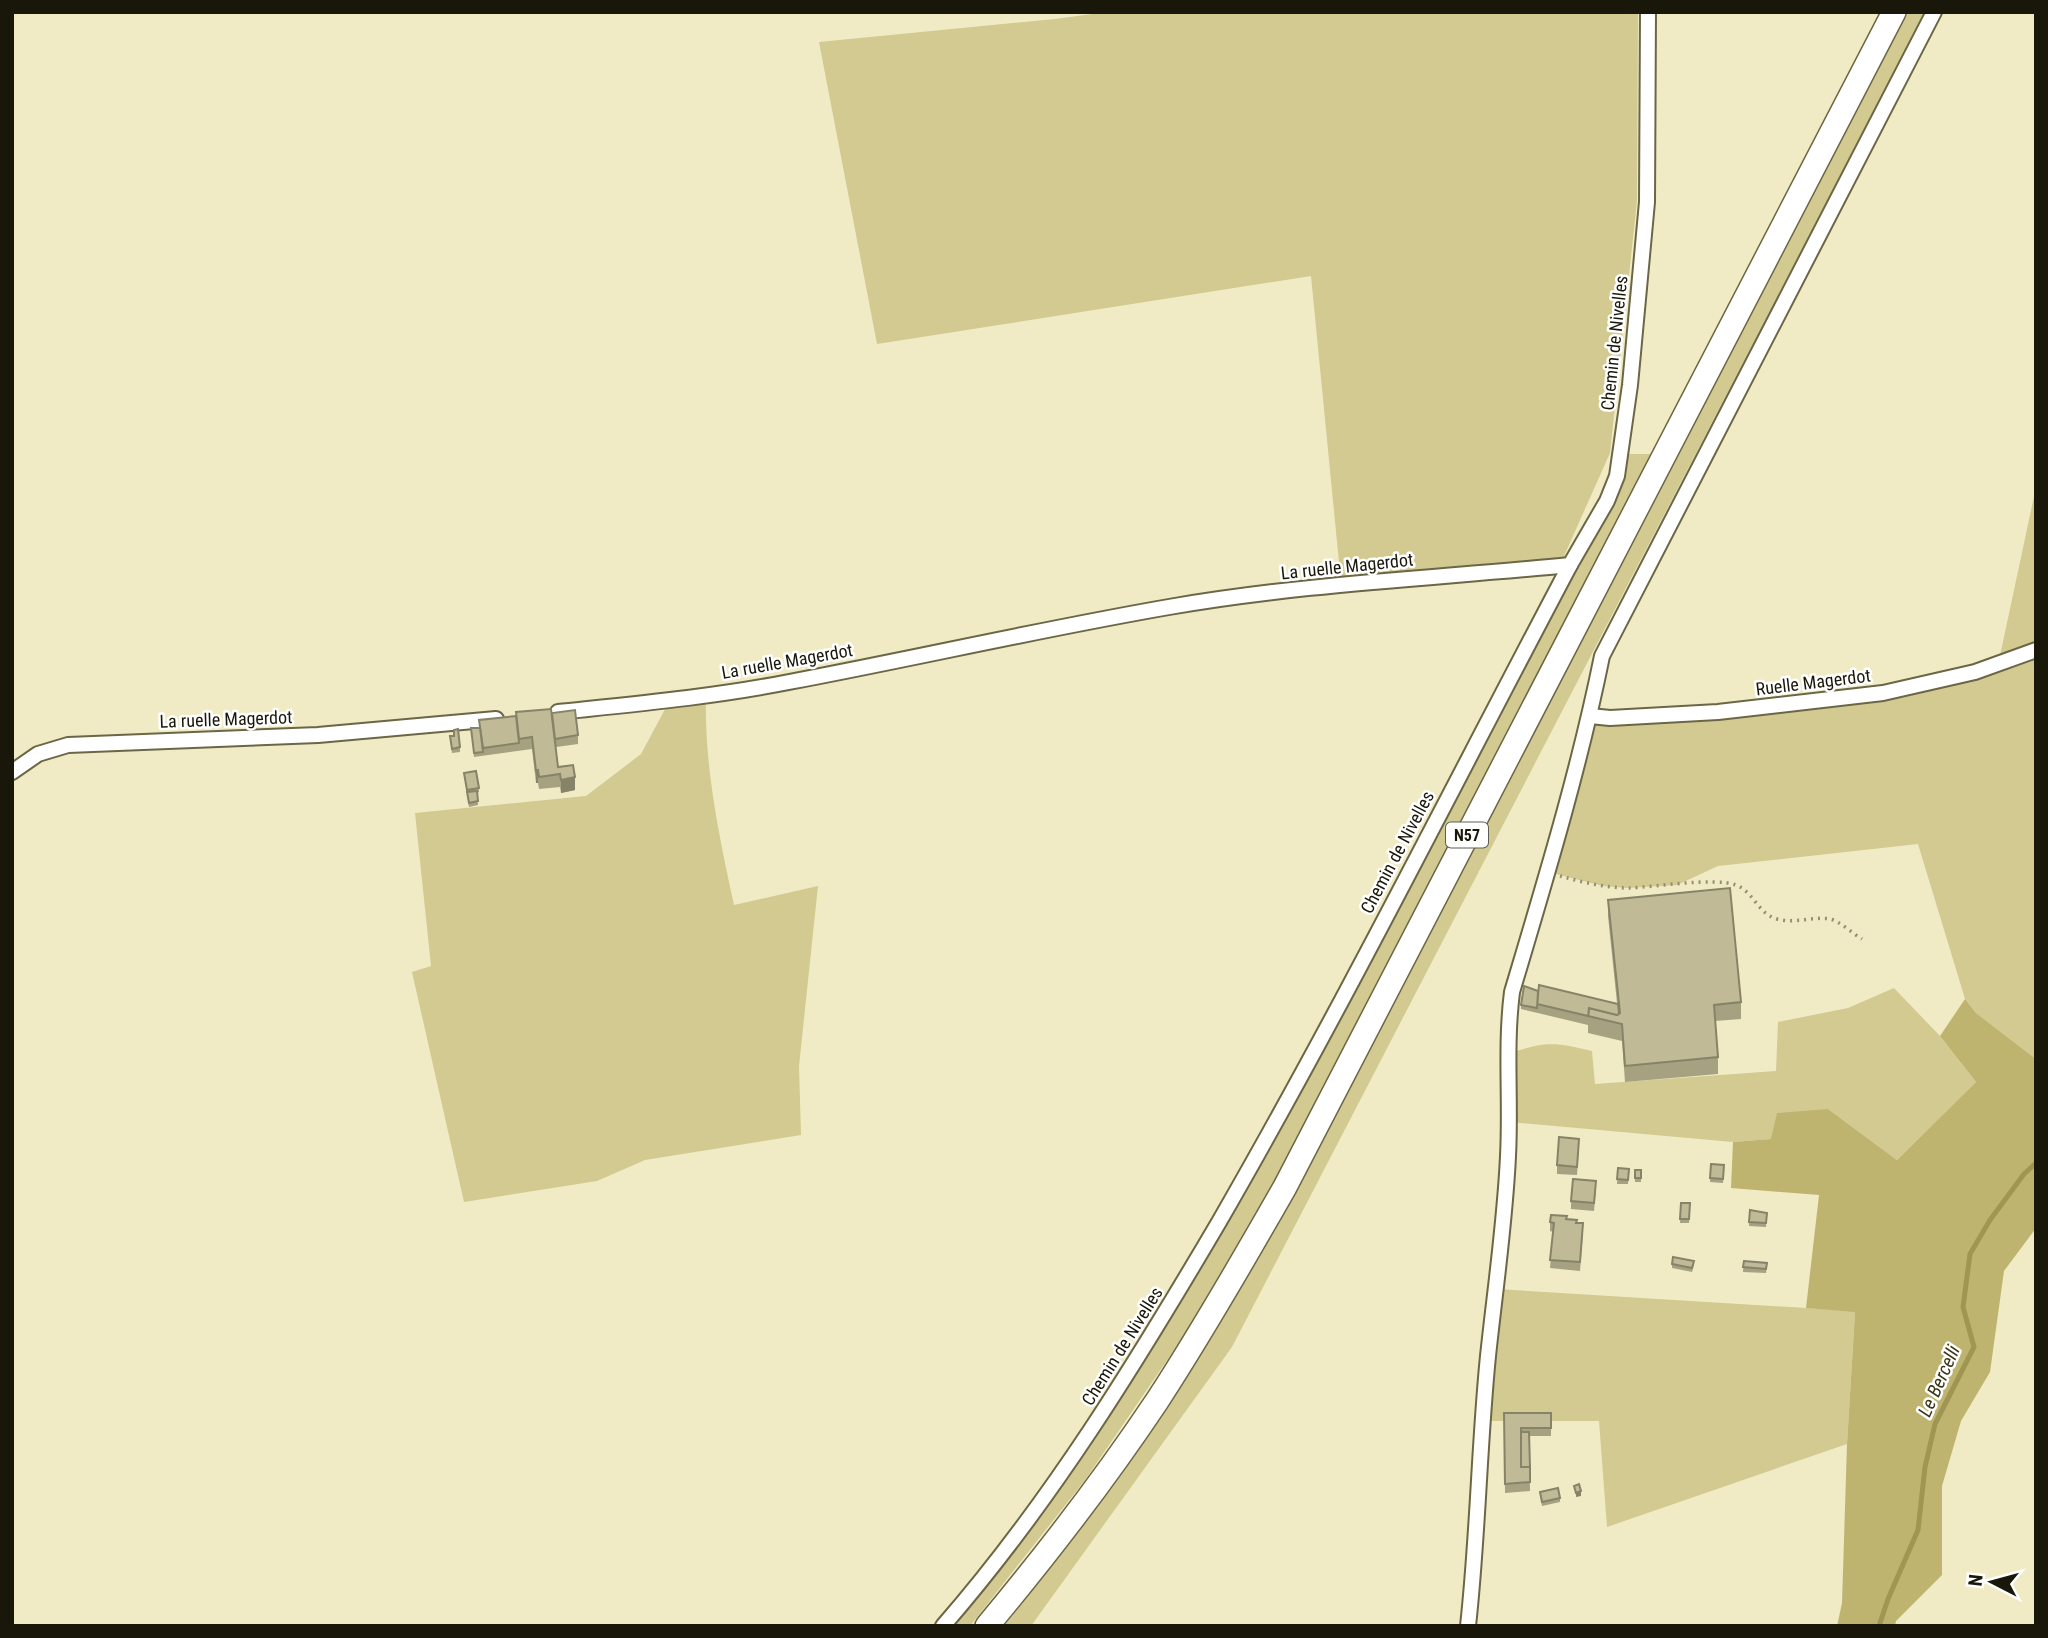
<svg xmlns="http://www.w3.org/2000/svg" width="2048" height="1638" font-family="'Roboto Condensed',sans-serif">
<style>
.green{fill:#d2ca91}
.forest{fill:#beb470}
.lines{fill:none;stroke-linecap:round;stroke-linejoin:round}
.stream{stroke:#a09653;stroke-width:5}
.minor-casing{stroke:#6b6645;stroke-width:18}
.trunk-casing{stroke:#6b6645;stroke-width:26}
.path{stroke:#938f73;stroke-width:3.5;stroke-dasharray:2 5;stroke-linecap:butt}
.minor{stroke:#fff;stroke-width:14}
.trunk{stroke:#fff;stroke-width:23}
.wall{fill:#a5a181}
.shaded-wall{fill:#868369}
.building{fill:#c0bb96;stroke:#868369;stroke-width:2}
.labels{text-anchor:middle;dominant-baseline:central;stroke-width:5;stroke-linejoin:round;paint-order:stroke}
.shield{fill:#fff;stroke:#5e5d53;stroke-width:2}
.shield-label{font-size:16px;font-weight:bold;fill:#191709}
.street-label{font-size:18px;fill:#191709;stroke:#fff}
.water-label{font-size:19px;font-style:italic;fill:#3a3517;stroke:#fff}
</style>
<rect width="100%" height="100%" fill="#f0ebc5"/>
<g class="green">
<polygon points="1107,12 1638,12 1637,201 1610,453 1556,574 1342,593 1311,276 877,344 819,42 1055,19"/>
<polygon points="1908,12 1925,12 1232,1347 1031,1626 1004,1626 1111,1489 1204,1348 1297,1191"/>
<polygon points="1627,454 1651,454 1273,1184 1183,1337 1085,1480 970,1626 949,1626 1021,1541 1084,1453 1141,1363"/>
<polygon points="2036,487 2036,1059 1976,1013 1965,999 1918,844 1718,866 1677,885 1627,888 1603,886 1548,872 1590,716 1784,705 1998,665"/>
<path d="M706 695C704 765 719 836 734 905L818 886 799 1066 801 1135 645 1160 597 1181 464 1202 412 972 431 966 415 813 586 796 641 754 670 700Z"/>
<path d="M1894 988 1940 1036 1976 1082 1897 1160 1828 1109 1772 1139 1733 1142 1510 1122 1508 1054C1545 1041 1555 1042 1592 1051L1595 1084 1776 1071 1778 1022 1848 1008Z"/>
<polygon points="1497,1289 1855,1311 1847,1444 1607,1527 1599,1421 1483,1421"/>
</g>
<polygon class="forest" points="1965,999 1976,1013 2036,1059 2036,1228 2004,1271 1990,1372 1961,1421 1942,1486 1942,1575 1896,1621 1895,1626 1837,1626 1842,1603 1847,1444 1855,1312 1806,1308 1819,1195 1731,1188 1733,1142 1771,1139 1777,1113 1828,1109 1897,1160 1976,1082 1940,1036"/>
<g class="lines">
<polyline class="stream" points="1879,1626 1888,1599 1918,1530 1925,1467 1935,1424 1974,1347 1963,1307 1970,1254 1990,1220 2024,1174 2036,1163"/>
<defs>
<g id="minor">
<path d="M558 712C635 704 713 697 789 682 916 658 1042 629 1169 607 1301 584 1436 578 1570 565"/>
<polyline points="1590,716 1610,718 1718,712 1883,693 1975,672 2036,650"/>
<polyline points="12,772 38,754 68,745 318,735 496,719"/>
<path d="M943 1626C1051 1502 1136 1363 1219 1222 1343 1007 1454 784 1570 565L1607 501 1617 476 1630 385 1647 202 1648 12"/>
<path d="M1468 1626C1478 1536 1479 1446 1488 1356 1495 1290 1505 1223 1508 1156 1511 1101 1505 1047 1512 992 1545 881 1579 770 1602 656L1934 12"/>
</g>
<path id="trunk" d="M987 1626C1047 1554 1105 1479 1157 1401 1202 1332 1244 1259 1285 1187L1894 12"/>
</defs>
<use href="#minor" class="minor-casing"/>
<use href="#trunk" class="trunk-casing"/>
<path class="path" d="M1560 876C1582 882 1606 888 1629 888 1655 887 1714 877 1736 885 1754 892 1758 914 1777 919 1797 924 1813 916 1830 919 1840 921 1853 934 1862 939"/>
<use href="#minor" class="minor"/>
<use href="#trunk" class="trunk"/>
</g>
<g class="wall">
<polygon points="552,713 578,735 578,744 556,747 558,767 575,790 561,793 560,787 539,789 538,783 536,783 532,749 474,757 471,728 479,728 479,720"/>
<polygon points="450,736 454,736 460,747 460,752 452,753"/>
<polygon points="464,773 479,788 479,792 477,793 478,805 469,807"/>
<polygon points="1608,900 1741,1002 1741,1019 1715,1021 1718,1057 1718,1074 1625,1082 1622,1041 1588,1033 1588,1025 1521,1009 1521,1005 1538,991 1617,1003 1608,916"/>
<polygon points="1579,1147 1577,1175 1557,1174 1557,1165"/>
<polygon points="1711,1164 1724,1165 1723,1183 1710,1182"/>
<polygon points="1618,1168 1629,1169 1628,1184 1617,1184"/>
<rect x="1635" y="1170" width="6" height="12"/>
<polygon points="1596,1189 1594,1211 1571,1209 1571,1201"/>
<polygon points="1681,1203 1690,1203 1689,1223 1680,1223"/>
<polygon points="1750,1210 1767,1213 1766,1227 1749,1226"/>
<polygon points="1567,1219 1576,1223 1583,1232 1580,1271 1550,1268 1553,1232 1550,1231 1550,1222"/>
<polygon points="1744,1261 1767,1263 1766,1273 1743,1272"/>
<polygon points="1672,1264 1694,1265 1692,1272 1672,1268"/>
<polygon points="1504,1413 1551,1413 1551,1436 1529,1436 1530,1491 1505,1493"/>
<polygon points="1540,1492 1560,1498 1560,1502 1542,1506"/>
</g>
<g class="shaded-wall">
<polygon points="538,770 538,783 536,783 536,771"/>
<polygon points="575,777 575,790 561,793 561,780"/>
<polygon points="1581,1491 1581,1496 1576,1497 1576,1493"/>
</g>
<g class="building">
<polygon points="551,709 558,767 573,765 575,777 561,780 560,774 539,777 538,770 536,771 532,737 519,739 516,712"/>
<polygon points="575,710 578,735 555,739 552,713"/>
<polygon points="516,716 519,743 483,748 479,720"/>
<polygon points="471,728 480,728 483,752 474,753"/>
<polygon points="458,729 460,747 452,749 450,736 454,736 454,730"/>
<polygon points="476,771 479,788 467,790 464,773"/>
<polygon points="477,791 478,801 469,803 467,792"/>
<polygon points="1730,888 1741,1002 1714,1005 1718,1057 1625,1066 1622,1024 1588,1016 1589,1008 1617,1015 1620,1013 1608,900"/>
<polygon points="1539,985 1618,1004 1619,1014 1617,1015 1589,1008 1588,1016 1537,1004"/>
<polygon points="1524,986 1538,991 1537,1008 1521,1005"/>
<polygon points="1559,1137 1579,1139 1577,1167 1557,1165"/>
<polygon points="1711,1164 1724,1165 1723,1179 1710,1178"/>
<polygon points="1618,1168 1629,1169 1628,1180 1617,1179"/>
<rect x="1635" y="1170" width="6" height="8"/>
<polygon points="1573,1179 1596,1181 1594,1203 1571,1201"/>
<polygon points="1681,1203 1690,1203 1689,1219 1680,1219"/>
<polygon points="1750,1210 1767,1213 1766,1223 1749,1222"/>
<polygon points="1551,1215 1567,1216 1566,1219 1577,1220 1576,1223 1583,1223 1580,1262 1550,1260 1554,1223 1550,1222"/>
<polygon points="1673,1257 1694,1261 1692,1268 1672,1264"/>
<polygon points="1744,1261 1767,1263 1766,1269 1743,1267"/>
<polygon points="1504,1413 1551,1413 1551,1428 1521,1428 1521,1467 1530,1467 1530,1482 1505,1484"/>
<polygon points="1521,1432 1529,1432 1530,1467 1521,1467"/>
<polygon points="1579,1484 1581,1491 1576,1493 1574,1486"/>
<polygon points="1558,1488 1560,1498 1542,1502 1540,1492"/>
</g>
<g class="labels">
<rect class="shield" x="1446" y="822.5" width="42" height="25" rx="5"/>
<g class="shield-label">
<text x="1467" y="835">N57</text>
</g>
<g class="street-label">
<text transform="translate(1614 343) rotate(-84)">Chemin de Nivelles</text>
<text transform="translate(1347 566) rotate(-6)">La ruelle Magerdot</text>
<text transform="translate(787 661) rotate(-10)">La ruelle Magerdot</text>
<text transform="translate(1813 682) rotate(-7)">Ruelle Magerdot</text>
<text transform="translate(226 719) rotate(-2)">La ruelle Magerdot</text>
<text transform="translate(1397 852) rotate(-62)">Chemin de Nivelles</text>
<text transform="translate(1122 1346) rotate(-58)">Chemin de Nivelles</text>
</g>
<g class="water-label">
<text transform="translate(1939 1381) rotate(-66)">Le Bercelli</text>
</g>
</g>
<rect width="2048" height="1638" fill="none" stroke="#191709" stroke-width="28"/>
<g transform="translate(1992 1582) rotate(276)" stroke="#ffffff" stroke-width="5" paint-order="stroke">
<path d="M0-5L12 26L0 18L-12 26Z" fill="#191709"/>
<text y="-10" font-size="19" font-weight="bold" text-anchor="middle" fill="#191709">N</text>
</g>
</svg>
